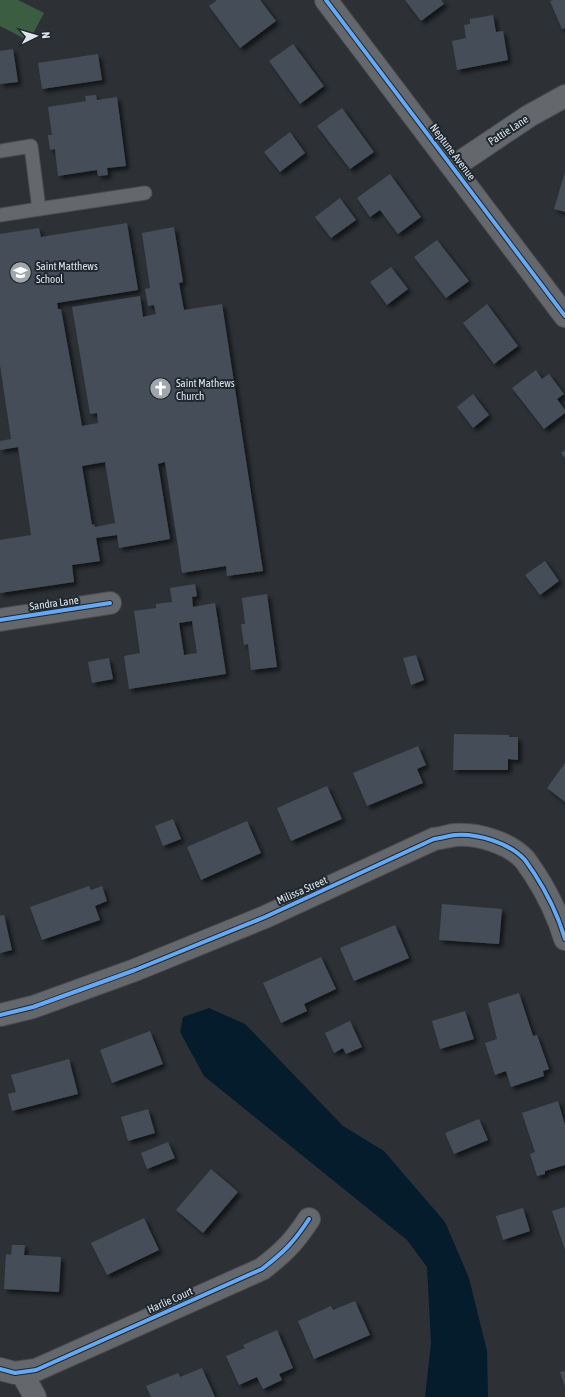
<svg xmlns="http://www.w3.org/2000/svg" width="565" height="1397" font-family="'Asap Condensed',sans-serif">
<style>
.green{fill:#3b5d41}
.water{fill:#041c2c}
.building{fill:#444e58;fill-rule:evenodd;filter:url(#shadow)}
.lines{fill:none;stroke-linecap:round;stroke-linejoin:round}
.lane-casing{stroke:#4a4e53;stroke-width:15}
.street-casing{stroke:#4a4e53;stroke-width:24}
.lane{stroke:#64676b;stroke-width:13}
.street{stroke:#64676b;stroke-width:22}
.cycleway-casing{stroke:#1f272f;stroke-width:6}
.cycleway{stroke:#66a8f1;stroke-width:4}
.labels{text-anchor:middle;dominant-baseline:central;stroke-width:4;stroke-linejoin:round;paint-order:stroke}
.street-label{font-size:11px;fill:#dfe5eb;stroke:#1f272f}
.poi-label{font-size:11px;fill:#dfe5eb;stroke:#1f272f;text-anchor:start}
</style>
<defs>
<filter id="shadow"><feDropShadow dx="3.5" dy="3.5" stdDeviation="2" flood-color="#0009"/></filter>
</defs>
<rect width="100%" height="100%" fill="#2d3136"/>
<polygon class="green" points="0,0 18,0 44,13 29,41 0,26"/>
<polygon class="water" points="209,1008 245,1024 343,1126 384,1151 445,1222 469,1278 487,1351 488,1397 425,1397 431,1343 427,1267 407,1240 204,1076 180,1032 183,1017"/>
<g class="building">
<polygon points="217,0 260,0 276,21 240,48 209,6"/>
<polygon points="405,0 441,0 444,4 421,21"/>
<polygon points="553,0 565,0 565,28 562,29 550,1"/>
<polygon points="493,15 496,32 503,31 508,60 457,70 452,41 466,38 464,25 470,24 470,19"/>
<polygon points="293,44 324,86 300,104 269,61"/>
<polygon points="13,49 18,82 0,84 0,51"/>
<polygon points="98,54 102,80 42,89 38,63"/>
<polygon points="96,95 97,100 117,97 126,166 107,168 108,175 98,176 97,170 58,176 55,149 50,150 48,135 52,135 48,107 86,101 85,96"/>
<polygon points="342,108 374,152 350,169 317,126"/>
<polygon points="290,132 305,153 280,172 264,152"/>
<polygon points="565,172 565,212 554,209"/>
<polygon points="390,174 421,217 398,234 380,210 370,217 357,198"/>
<polygon points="340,198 356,220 331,238 315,217"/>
<path d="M127 223 138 290 57 303 58 309H61L82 426 98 423 97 413 90 414 72 307 140 296 143 317 156 314 154 305 148 306 145 289 150 288 142 233 174 227 183 282 179 283 184 310 222 304 263 571 227 576 226 566 182 573 165 462 158 464 170 539 119 548 117 535 96 538 100 561 72 565 74 582 0 593V540L31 535 18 447 0 450V441L11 439 0 365V234L39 228 41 237ZM105 462 115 523 95 527 94 524 92 525 82 466Z"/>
<polygon points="437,240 469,281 446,298 414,257"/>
<polygon points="391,267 408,289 387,305 370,282"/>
<polygon points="487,304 518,346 494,364 463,323"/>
<polygon points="536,370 542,379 549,374 564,394 557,399 565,410 565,413 544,429 512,388"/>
<polygon points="473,394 489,415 473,428 457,407"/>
<polygon points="565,450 565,458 561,453"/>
<polygon points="545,561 559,581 540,595 525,575"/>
<path d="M195 584 197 596 192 597 193 607 215 603 226 674 129 689 124 656 140 653 134 611 156 608V604L172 602 170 588ZM192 621 197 653 184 655 179 623Z"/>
<polygon points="267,594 277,667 251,670 248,644 244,645 241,624 245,624 242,598"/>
<polygon points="416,655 424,680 411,685 403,658"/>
<polygon points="109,658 113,679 92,683 88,662"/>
<polygon points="454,734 509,735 509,737 518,737 518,760 508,759 508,770 453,770"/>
<polygon points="418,746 426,765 417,769 423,783 367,806 353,773"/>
<polygon points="565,763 565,802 547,788"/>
<polygon points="327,786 342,819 291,841 277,808"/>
<polygon points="173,819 181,839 163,846 155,826"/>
<polygon points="247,821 261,853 201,880 187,847"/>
<polygon points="89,886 91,890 102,886 107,901 95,906 100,920 42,940 30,907"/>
<polygon points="442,904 502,909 499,944 439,940"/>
<polygon points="4,915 12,950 0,953 0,916"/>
<polygon points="395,925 409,958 354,981 340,948"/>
<polygon points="321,957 336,989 304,1004 307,1011 281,1023 263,983"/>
<polygon points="519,993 533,1036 537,1035 549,1069 543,1071 544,1076 511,1087 506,1071 495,1075 485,1043 497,1039 488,1003"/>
<polygon points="465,1011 474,1039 440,1049 432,1021"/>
<polygon points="350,1021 362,1047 346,1054 343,1048 334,1053 325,1033"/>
<polygon points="150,1031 163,1064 112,1083 100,1050"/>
<polygon points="69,1059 78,1094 12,1111 8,1094 16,1092 11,1075"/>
<polygon points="558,1101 565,1125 565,1165 545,1171 545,1174 537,1176 530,1154 535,1152 522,1113"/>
<polygon points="148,1109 155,1133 128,1141 121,1117"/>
<polygon points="479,1119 488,1140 454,1154 445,1133"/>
<polygon points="168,1142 175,1158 147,1169 141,1153"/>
<polygon points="211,1169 238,1192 203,1233 176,1210"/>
<polygon points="565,1207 565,1250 552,1211"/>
<polygon points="523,1208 530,1231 503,1240 496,1216"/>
<polygon points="144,1218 159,1250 107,1275 91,1243"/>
<polygon points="12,1245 25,1245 24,1255 61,1257 59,1292 4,1289 6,1254 11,1255"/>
<polygon points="355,1301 370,1335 314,1359 298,1321 331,1306 333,1310"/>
<polygon points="277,1330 293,1368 279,1374 282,1380 263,1389 257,1377 239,1385 226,1356 245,1348 243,1345"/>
<polygon points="202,1368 215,1397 151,1397 146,1386 178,1373 180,1377"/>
<polygon points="565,1371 565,1387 560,1372"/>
</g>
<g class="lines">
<defs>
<g id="lane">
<polyline points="0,151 31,146 39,209 0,215"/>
<polyline points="39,209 145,193"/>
</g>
<g id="street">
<polyline points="326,0 565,316"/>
<polyline points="453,167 529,116 565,96"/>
<polyline points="0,620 110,603"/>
<path d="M0 1015 33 1007 135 970 265 917 434 839C441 838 448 836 455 835 477 833 510 843 525 860 528 864 531 869 534 873 547 893 558 915 565 939"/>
<path d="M0 1369 15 1373 36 1370 262 1269C284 1252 294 1242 309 1219"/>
<polyline points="22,1373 35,1397"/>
</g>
</defs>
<use href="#lane" class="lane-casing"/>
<use href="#street" class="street-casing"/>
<use href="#lane" class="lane"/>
<use href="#street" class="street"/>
<defs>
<g id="cycleway">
<polyline points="326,0 565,316"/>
<polyline points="0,620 110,603"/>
<path d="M0 1015 33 1007 135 970 265 917 434 839C441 838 448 836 455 835 477 833 510 843 525 860 528 864 531 869 534 873 547 893 558 915 565 939"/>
<path d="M0 1369 15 1373 36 1370 262 1269C284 1252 294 1242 309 1219"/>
</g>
</defs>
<use href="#cycleway" class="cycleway-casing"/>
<use href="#cycleway" class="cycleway"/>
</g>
<defs>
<symbol id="school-disc" viewBox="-11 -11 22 22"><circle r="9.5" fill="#a1a6ac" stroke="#1f272f"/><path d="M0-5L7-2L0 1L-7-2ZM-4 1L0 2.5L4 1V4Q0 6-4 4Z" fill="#fff"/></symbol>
<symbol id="church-disc" viewBox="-11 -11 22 22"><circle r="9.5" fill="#a1a6ac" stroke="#1f272f"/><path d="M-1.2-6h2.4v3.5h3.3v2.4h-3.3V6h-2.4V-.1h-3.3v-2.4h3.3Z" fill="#fff"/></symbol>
</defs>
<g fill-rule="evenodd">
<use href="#school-disc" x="8" y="260" width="25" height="25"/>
<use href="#church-disc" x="148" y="376" width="25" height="25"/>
</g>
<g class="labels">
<g class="street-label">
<text transform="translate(508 130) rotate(-33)">Pattie Lane</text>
<text transform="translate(453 152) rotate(53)">Neptune Avenue</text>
<text transform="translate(54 603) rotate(-8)">Sandra Lane</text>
<text transform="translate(302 890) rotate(-24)">Milissa Street</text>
<text transform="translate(170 1300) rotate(-24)">Harlie Court</text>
</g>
<g class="poi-label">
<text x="36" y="266">Saint Matthews<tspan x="36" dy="13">School</tspan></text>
<text x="176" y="383">Saint Mathews<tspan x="176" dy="13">Church</tspan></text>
</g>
</g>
<g transform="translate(36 36) rotate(85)" stroke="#1f272f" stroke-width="3" paint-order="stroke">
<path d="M0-3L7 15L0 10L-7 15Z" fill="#dfe5eb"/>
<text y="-6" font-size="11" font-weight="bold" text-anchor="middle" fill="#dfe5eb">N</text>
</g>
</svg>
